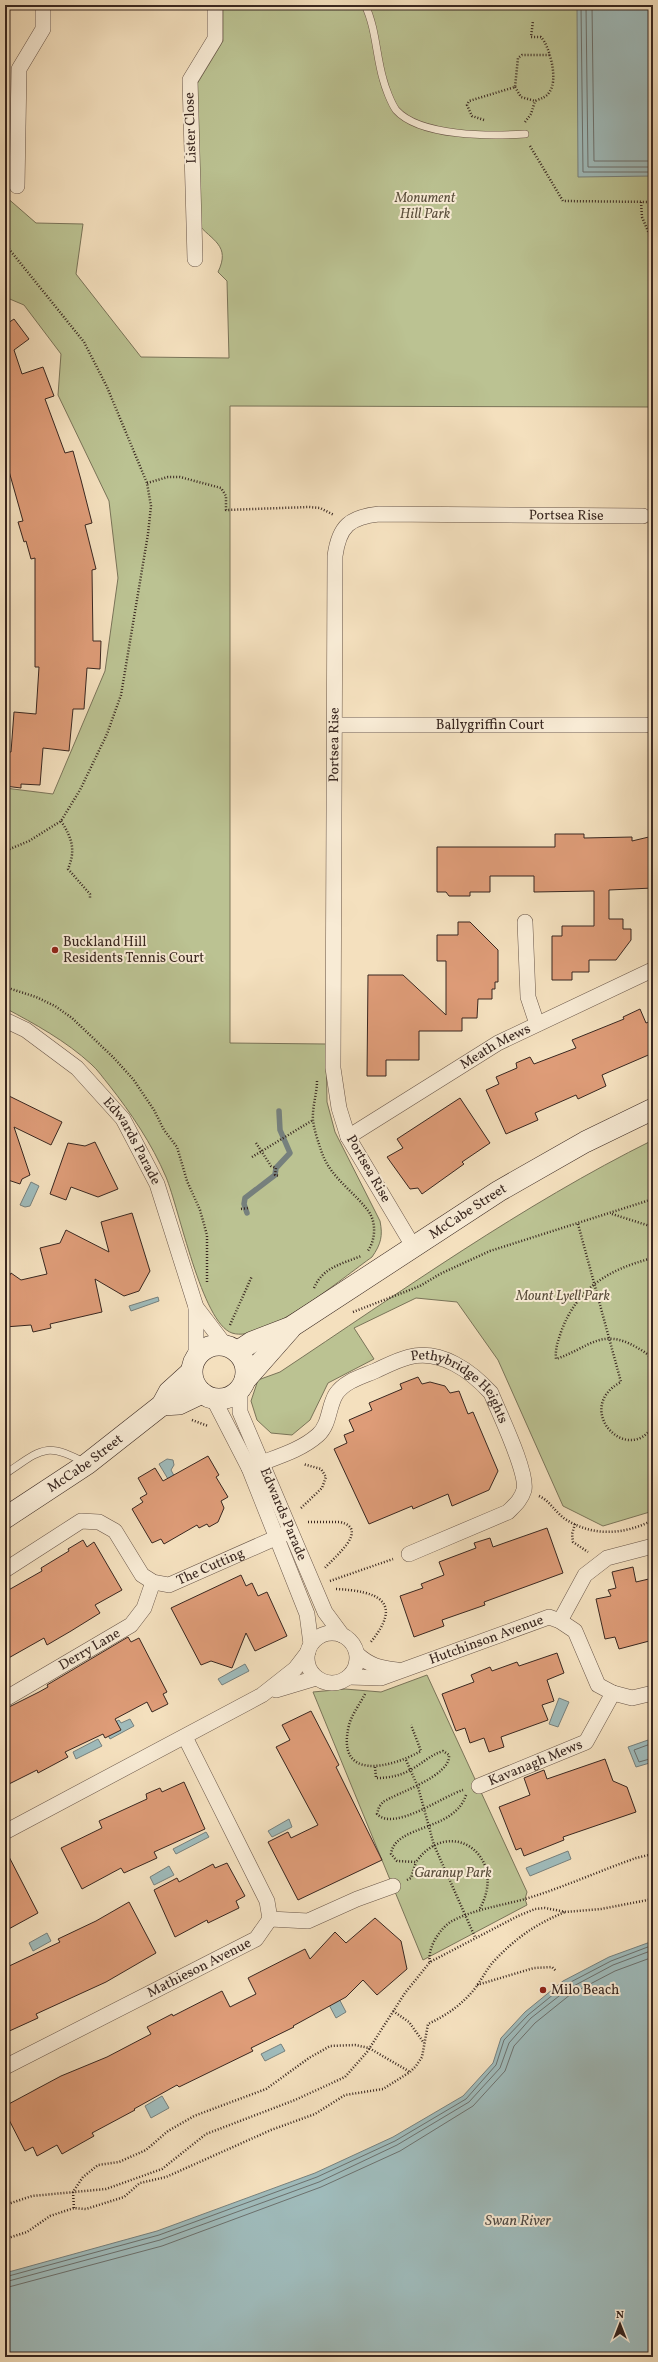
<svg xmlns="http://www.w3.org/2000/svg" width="658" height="2362" font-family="Vollkorn,serif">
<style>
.green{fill:#bbc292;stroke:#7a7459}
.water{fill:#9fbbbb;stroke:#76807d}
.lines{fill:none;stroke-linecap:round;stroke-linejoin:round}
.shore{stroke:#6c716e;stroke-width:1}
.stream{stroke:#76807d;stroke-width:5.5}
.building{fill:#de9c78;stroke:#392720}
.lane-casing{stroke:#685548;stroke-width:8}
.street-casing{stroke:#685548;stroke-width:16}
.secondary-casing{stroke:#392720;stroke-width:22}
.path{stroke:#392720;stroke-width:2.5;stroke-dasharray:1 2;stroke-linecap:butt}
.lane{stroke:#f8ebd5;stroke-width:7}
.street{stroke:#f8ebd5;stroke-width:15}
.secondary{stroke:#f8ebd5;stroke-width:21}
.poi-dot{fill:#8f2418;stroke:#f8ebd5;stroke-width:1.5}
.labels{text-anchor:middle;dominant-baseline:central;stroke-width:4;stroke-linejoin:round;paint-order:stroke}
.street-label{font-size:14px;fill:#392720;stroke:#f8ebd5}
.park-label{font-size:14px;font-style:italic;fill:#5a4e3c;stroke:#f8ebd5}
.poi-label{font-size:14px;fill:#392720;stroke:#f8ebd5;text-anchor:start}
.water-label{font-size:15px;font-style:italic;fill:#524c47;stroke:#f8ebd5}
</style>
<rect width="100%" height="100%" fill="#f4e0be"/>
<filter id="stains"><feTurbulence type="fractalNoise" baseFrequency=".005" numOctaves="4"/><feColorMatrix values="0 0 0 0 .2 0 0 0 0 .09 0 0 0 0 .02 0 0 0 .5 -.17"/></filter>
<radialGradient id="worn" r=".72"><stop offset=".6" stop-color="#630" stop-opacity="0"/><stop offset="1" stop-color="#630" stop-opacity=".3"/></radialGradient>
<g class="green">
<path d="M223 5H653V407L230 406V1043L326 1044 327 1102 335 1132 380 1221C383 1236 381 1244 372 1257 345 1276 264 1344 232 1333 202 1323 179 1208 166 1177 152 1144 131 1113 109 1085 103 1078 98 1070 91 1064 66 1041 35 1024 5 1008V788L53 794 105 671 118 578 109 501 58 395 61 354 24 305 5 297V196L36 223 83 224 76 274 141 357 229 358 227 281 218 272C231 245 212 241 197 223V84L223 41Z"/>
<path d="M653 1140V1511L603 1526 563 1506 498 1360 457 1302 416 1298 354 1328 374 1359 328 1383 310 1420 292 1435 271 1433 257 1420 251 1401 258 1380 280 1372C402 1291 522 1205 653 1140Z"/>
<polygon points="427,1675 527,1892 525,1899 527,1905 423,1960 313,1692 345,1689 381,1692"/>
</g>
<g class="water">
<polygon points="577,5 653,5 653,176 578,177"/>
<polygon points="31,1182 39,1186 30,1206 25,1207 20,1205"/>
<polygon points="158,1297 159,1301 131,1311 129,1306"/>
<polygon points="167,1459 173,1460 174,1465 171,1470 180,1487 174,1489 159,1464"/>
<polygon points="245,1664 249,1671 222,1685 218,1679"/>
<polygon points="559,1698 569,1702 558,1727 549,1724"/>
<polygon points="130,1719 134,1726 110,1739 104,1728 119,1720 121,1723"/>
<polygon points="98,1739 102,1746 76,1759 73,1752"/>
<polygon points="651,1739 653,1762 636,1767 628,1747"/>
<polygon points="289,1819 292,1827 272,1837 268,1831"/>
<polygon points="206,1832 209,1837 176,1854 173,1849"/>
<polygon points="568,1851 571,1859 530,1876 526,1868"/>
<polygon points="169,1866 174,1875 154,1885 150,1877"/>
<polygon points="47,1933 51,1941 33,1951 29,1943"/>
<polygon points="653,1941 653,2357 5,2357 5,2273 157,2231 315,2173 393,2137 463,2096 493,2063 501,2038 525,2012 563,1981 609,1957"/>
<polygon points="337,1995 346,2012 336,2018 327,2001"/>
<polygon points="281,2044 285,2051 265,2061 261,2054"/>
<polygon points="162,2096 169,2108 151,2118 145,2106"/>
</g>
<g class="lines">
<g class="shore">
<polyline points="581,5 583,172 653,172"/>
<polyline points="586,5 588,167 653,167"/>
<polyline points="592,5 594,161 653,161"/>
<polyline points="653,1743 634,1750 639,1762 653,1758"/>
<polyline points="5,2277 159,2235 317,2177 395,2141 466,2099 496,2065 504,2040 528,2015 565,1985 611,1961 653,1945"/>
<polyline points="5,2282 160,2240 319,2182 397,2145 469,2102 500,2068 509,2043 531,2018 568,1989 613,1965 653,1950"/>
<polyline points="5,2288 162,2246 321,2187 400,2151 473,2106 505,2071 514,2046 535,2023 571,1994 615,1971 653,1957"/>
</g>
<polyline class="stream" points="247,1213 244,1204 245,1198 275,1175 276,1168 290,1153 280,1130 279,1111"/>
</g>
<g class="building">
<polygon points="14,319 29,339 14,350 22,374 43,367 54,396 45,399 65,453 73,451 81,480 92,523 85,525 96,569 92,570 93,641 101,641 100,669 87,668 84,709 73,709 69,751 43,748 40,785 21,784 21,788 5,786 5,752 11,752 14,712 36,714 39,667 35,667 35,558 31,559 26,541 24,542 18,522 23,521 5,457 5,325"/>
<polygon points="555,834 584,834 584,838 632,837 632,841 653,836 653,888 609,890 609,919 623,919 623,929 631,929 631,940 616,960 589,960 589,972 572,972 572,980 552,980 552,936 562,936 562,926 594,926 594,891 534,892 534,876 490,876 490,892 470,892 470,896 449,896 446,892 437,892 437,847 555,847"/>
<polygon points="458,922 470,922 498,950 498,982 495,982 495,989 492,989 492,999 478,999 477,1018 462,1018 462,1031 419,1031 419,1060 386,1060 386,1076 367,1076 368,975 403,975 446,1015 446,961 437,961 437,935 458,935"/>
<polygon points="640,1009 646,1023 653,1020 653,1053 602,1075 606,1086 578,1099 576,1095 535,1113 538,1120 506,1134 486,1090 499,1084 496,1077 517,1068 516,1063 530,1057 534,1064 576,1048 572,1040 624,1019 623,1017"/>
<polygon points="5,1094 62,1122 51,1145 14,1127 30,1175 22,1179 20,1184 5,1179"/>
<polygon points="460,1098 490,1143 462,1162 464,1164 422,1194 418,1188 410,1189 387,1157 403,1148 397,1139"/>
<polygon points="95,1142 118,1189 98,1197 71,1187 66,1200 50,1194 68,1143 85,1146"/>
<polygon points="132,1213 150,1271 139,1291 124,1296 95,1279 102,1312 50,1324 51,1328 33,1332 31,1325 5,1327 5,1284 11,1273 21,1280 47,1274 40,1248 60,1243 66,1230 109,1252 101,1222"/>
<polygon points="418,1377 422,1384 430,1382 445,1386 450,1393 459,1391 468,1414 473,1412 498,1471 489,1490 452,1506 448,1494 413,1509 412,1506 369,1524 334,1449 347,1443 344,1435 354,1431 349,1420 372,1410 369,1403 402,1389 400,1384"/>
<polygon points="208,1456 219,1475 216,1477 228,1497 221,1501 224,1508 218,1522 209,1527 207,1524 199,1528 197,1525 164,1544 161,1539 152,1543 132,1509 143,1502 140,1498 147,1494 138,1478 155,1468 163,1481"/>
<polygon points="547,1528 563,1573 484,1602 485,1605 442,1620 444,1626 414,1637 400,1596 423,1588 421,1584 444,1575 439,1562 476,1548 474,1543 490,1538 493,1547"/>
<polygon points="83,1540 87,1547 94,1542 122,1590 95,1605 100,1613 71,1631 47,1645 44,1638 5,1660 5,1592 42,1571 41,1568 69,1551 68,1549"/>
<polygon points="633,1567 636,1582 653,1578 653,1640 619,1649 615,1637 605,1639 596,1599 611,1596 608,1590 616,1588 612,1572"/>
<polygon points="241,1575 246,1586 252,1583 258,1596 267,1592 287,1636 255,1651 246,1633 232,1668 211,1661 201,1665 171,1608"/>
<polygon points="128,1637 131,1642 139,1638 167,1692 163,1694 168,1704 152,1712 147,1702 115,1719 121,1730 105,1738 103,1734 65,1752 68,1757 38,1773 37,1770 5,1786 5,1709 39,1692 48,1687 47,1685"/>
<polygon points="557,1653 564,1673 547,1680 554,1701 542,1705 548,1720 501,1737 504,1747 489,1752 484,1738 470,1743 465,1728 456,1731 442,1694 474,1682 471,1675 490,1667 492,1671 517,1662 519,1666"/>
<polygon points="311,1711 339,1765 336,1767 382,1860 298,1900 268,1842 288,1832 291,1838 318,1825 276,1747 290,1740 282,1725"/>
<polygon points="605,1759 613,1781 627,1787 636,1812 563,1837 564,1840 524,1856 521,1848 516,1850 499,1807 530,1795 524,1778 544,1770 547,1779"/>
<polygon points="184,1782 205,1829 154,1852 157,1858 124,1873 121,1868 82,1889 61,1848 102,1828 99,1821 147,1799 146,1794 160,1788 162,1792"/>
<polygon points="5,1849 38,1913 5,1931"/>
<polygon points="227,1863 245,1896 236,1901 239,1908 208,1923 207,1920 175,1937 154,1890 177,1878 179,1882 213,1864 215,1868"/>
<polygon points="129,1902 156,1953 106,1982 36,2014 38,2018 5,2033 5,1968 60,1942 58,1939 96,1921"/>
<polygon points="375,1918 401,1941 407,1969 377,1995 363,1980 346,1997 293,2026 294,2027 251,2048 253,2051 179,2087 177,2085 134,2109 135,2110 92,2133 94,2136 62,2154 57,2145 37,2156 33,2147 25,2151 5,2112 5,2106 61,2076 107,2057 151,2034 147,2027 172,2014 173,2016 222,1991 230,2007 256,1994 248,1978 305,1949 310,1959 335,1932 346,1943"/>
</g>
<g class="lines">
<defs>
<g id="lane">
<path d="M365 5C376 28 376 55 383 79 385 87 391 103 396 110 420 137 491 136 525 134"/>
<path d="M5 1474C40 1451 45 1440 85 1463"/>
</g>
<g id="street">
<polyline points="17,186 19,69 43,29 43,5"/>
<polyline points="195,259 190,80 215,39 215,5"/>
<path id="s1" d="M335 725H645"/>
<polyline points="525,922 528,997 537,1024"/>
<path id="s2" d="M5 1020 26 1030 77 1068 123 1119 157 1184 196 1307 225 1345"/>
<path id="s3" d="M348 1137 498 1043 652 970"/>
<path id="s4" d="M413 1246 348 1137 339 1108 333 1068 335 556C339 526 350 517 379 514L643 516"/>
<polyline points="196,1356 196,1307"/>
<path id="s5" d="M240 1388V1412L325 1612 342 1635"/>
<polyline points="213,1398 249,1468 307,1614 311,1644"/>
<path id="s6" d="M249 1468C272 1458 299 1452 318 1435 330 1424 328 1407 336 1394 345 1381 361 1377 375 1371 386 1366 397 1360 409 1357 441 1349 471 1371 491 1393 499 1413 528 1472 524 1490 521 1500 515 1505 508 1512L409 1554"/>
<path id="s7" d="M5 1570 81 1521 99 1522 115 1531 142 1575 153 1582 169 1585 289 1532"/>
<polyline points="560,1621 585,1575 607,1558 653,1546"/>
<circle cx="332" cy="1658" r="25"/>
<path d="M357 1654C370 1666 380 1668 397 1670"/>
<path id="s8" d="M349 1677 381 1678 549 1617 560 1621 575 1631 598 1685 613 1693 632 1698 653 1693"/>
<polyline points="276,1690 316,1678"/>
<path id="s9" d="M5 1699 131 1625 144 1608 153 1582"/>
<path id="s10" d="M479 1786 586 1742 613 1693"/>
<polyline points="5,1832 262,1695 295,1669 308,1652"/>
<polyline points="270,1919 308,1921 357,1899 393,1886"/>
<path id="s11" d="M5 2067 256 1939 270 1919 267 1901 185 1737"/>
</g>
<g id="secondary">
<circle cx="219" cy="1372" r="27"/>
<path id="s12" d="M237 1352 252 1342 291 1327 499 1191 585 1142 653 1109"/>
<polyline points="245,1380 290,1329"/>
<polyline points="162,1405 179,1404 202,1393"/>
<path id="s13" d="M5 1518 87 1464 162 1405 169 1392 191 1372"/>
</g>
</defs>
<use href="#lane" class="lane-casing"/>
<use href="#street" class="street-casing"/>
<use href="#secondary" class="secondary-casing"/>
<g class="path">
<polyline points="515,87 521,97 535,101"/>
<polyline points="484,120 472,116 467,105 469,101 515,87 518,58 522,55 550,55"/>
<path d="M525 122 531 114 535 101C542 98 547 97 550 91 558 79 550 47 541 37H531L533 21"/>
<polyline points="530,146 563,201 653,202"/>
<polyline points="641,202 642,217 653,243"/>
<polyline points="5,244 84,342 107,387 147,483 151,506 148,534 121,695 107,734 80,790 61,821 29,841 5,851"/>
<polyline points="147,483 168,477 180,477 221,488 226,496 226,510 309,507 320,508 334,515"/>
<path d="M61 821C72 838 76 850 68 869L90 894V898"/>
<polyline points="5,987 36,997 55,1006 72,1018 113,1057 133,1079 154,1110 164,1130 177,1147 187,1181 200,1210 207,1235 207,1283"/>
<path d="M317 1081C317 1094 312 1107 313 1120 314 1130 318 1141 321 1150 329 1177 354 1191 369 1212 377 1224 375 1242 367 1252"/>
<polyline points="256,1143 271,1166 276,1168 275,1175 280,1176"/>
<polyline points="252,1157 313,1120"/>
<polyline points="241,1209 248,1208"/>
<polyline points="612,1214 653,1227"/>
<path d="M578 1224 621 1382C572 1408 627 1467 653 1426"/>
<path d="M653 1258C609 1269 577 1288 561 1332 558 1341 555 1349 556 1359 589 1348 601 1327 636 1347 643 1351 651 1355 653 1363"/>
<path d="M314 1288C323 1267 342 1264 361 1256"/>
<polyline points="353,1312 420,1286 440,1274 490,1251 653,1199"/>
<polyline points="230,1325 252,1276"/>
<polyline points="192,1420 208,1426"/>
<path d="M539 1496C550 1501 555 1512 565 1519 593 1537 624 1535 653 1520"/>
<polyline points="301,1508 322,1488 326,1477 321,1469 303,1464"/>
<path d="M308 1522H340C371 1529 332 1559 325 1568"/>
<polyline points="575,1524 572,1534 573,1542 588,1552"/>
<polyline points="330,1581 393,1559"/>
<path d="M336 1589C377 1591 405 1601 370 1643"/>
<path d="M365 1694C360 1704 352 1714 349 1725 335 1782 391 1768 421 1751L411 1725"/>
<polyline points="406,1760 418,1787 434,1845 475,1937"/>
<path d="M375 1767 376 1778C388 1778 400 1776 410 1770 422 1764 430 1755 443 1751L449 1755C451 1776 397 1793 383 1802L379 1807 377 1814C394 1832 443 1796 463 1790"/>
<path d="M466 1795C454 1832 395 1824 391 1854L397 1861 416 1862C450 1814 510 1857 479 1910"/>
<polyline points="407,1880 411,1878 416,1862"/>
<path d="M430 1962C427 1948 440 1928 452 1921 475 1909 500 1906 525 1899 562 1888 599 1871 636 1858L653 1854"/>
<polyline points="477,1985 534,1968 552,1967 556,1971"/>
<polyline points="393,2011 409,2022 424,2043"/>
<polyline points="5,2205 32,2196 106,2189 162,2169 206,2134 295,2100 345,2077 367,2052 405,1993 430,1962 518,1916 535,1909 545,1908 566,1912 601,1909 653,1899"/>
<polyline points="74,2208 73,2192 83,2177 98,2165 119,2162 146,2150 168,2131 194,2116 266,2089 309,2058 330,2046 355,2045 369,2048 410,2072"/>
<path d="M5 2239 27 2232 50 2216 74 2208 86 2209 124 2197 140 2183 166 2177 271 2130 315 2114 345 2095 383 2089 410 2072 416 2066 422 2057 428 2024C445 2016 460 2006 472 1992 481 1982 486 1969 495 1960 517 1937 536 1924 565 1912"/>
</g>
<use href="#lane" class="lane"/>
<use href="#street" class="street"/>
<use href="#secondary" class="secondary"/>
</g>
<g class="poi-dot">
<circle cx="55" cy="950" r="4"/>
<circle cx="543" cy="1990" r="4"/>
</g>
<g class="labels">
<g class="street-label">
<text transform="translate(191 128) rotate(-92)">Lister Close</text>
<text stroke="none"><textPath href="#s4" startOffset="965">Portsea Rise</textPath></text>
<text stroke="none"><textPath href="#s1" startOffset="155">Ballygriffin Court</textPath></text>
<text stroke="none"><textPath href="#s4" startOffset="521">Portsea Rise</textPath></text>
<text stroke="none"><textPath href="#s3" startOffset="173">Meath Mews</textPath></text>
<text stroke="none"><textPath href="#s2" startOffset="179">Edwards Parade</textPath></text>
<text transform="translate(368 1169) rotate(60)">Portsea Rise</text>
<text stroke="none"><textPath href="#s12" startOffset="271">McCabe Street</textPath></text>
<text stroke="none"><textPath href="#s6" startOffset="269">Pethybridge Heights</textPath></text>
<text stroke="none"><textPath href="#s13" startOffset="97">McCabe Street</textPath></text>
<text stroke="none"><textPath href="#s5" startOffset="135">Edwards Parade</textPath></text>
<text stroke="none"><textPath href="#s7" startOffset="253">The Cutting</textPath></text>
<text stroke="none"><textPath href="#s8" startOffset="144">Hutchinson Avenue</textPath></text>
<text stroke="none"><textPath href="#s9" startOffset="98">Derry Lane</textPath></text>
<text stroke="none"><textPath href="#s10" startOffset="61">Kavanagh Mews</textPath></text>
<text stroke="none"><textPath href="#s11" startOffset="218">Mathieson Avenue</textPath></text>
</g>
<g class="park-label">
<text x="425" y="198">Monument<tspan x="425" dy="16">Hill Park</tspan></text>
<text x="563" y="1296">Mount Lyell Park</text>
<text x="453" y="1873">Garanup Park</text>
</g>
<g class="poi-label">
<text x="63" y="942">Buckland Hill<tspan x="63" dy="16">Residents Tennis Court</tspan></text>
<text x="551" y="1990">Milo Beach</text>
</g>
<g class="water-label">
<text x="518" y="2221">Swan River</text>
</g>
</g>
<rect width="658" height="2362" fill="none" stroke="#f4e0be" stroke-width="20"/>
<rect x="6" y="6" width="646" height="2350" fill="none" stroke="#392720" stroke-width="2"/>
<rect x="10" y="10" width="638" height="2342" fill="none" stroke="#392720"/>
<g transform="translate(620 2324)" stroke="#f8ebd5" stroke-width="3" paint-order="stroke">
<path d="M0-3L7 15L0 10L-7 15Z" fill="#392720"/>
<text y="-6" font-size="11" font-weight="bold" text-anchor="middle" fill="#392720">N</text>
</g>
<rect width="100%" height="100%" filter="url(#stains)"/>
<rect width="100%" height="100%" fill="url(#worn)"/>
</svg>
